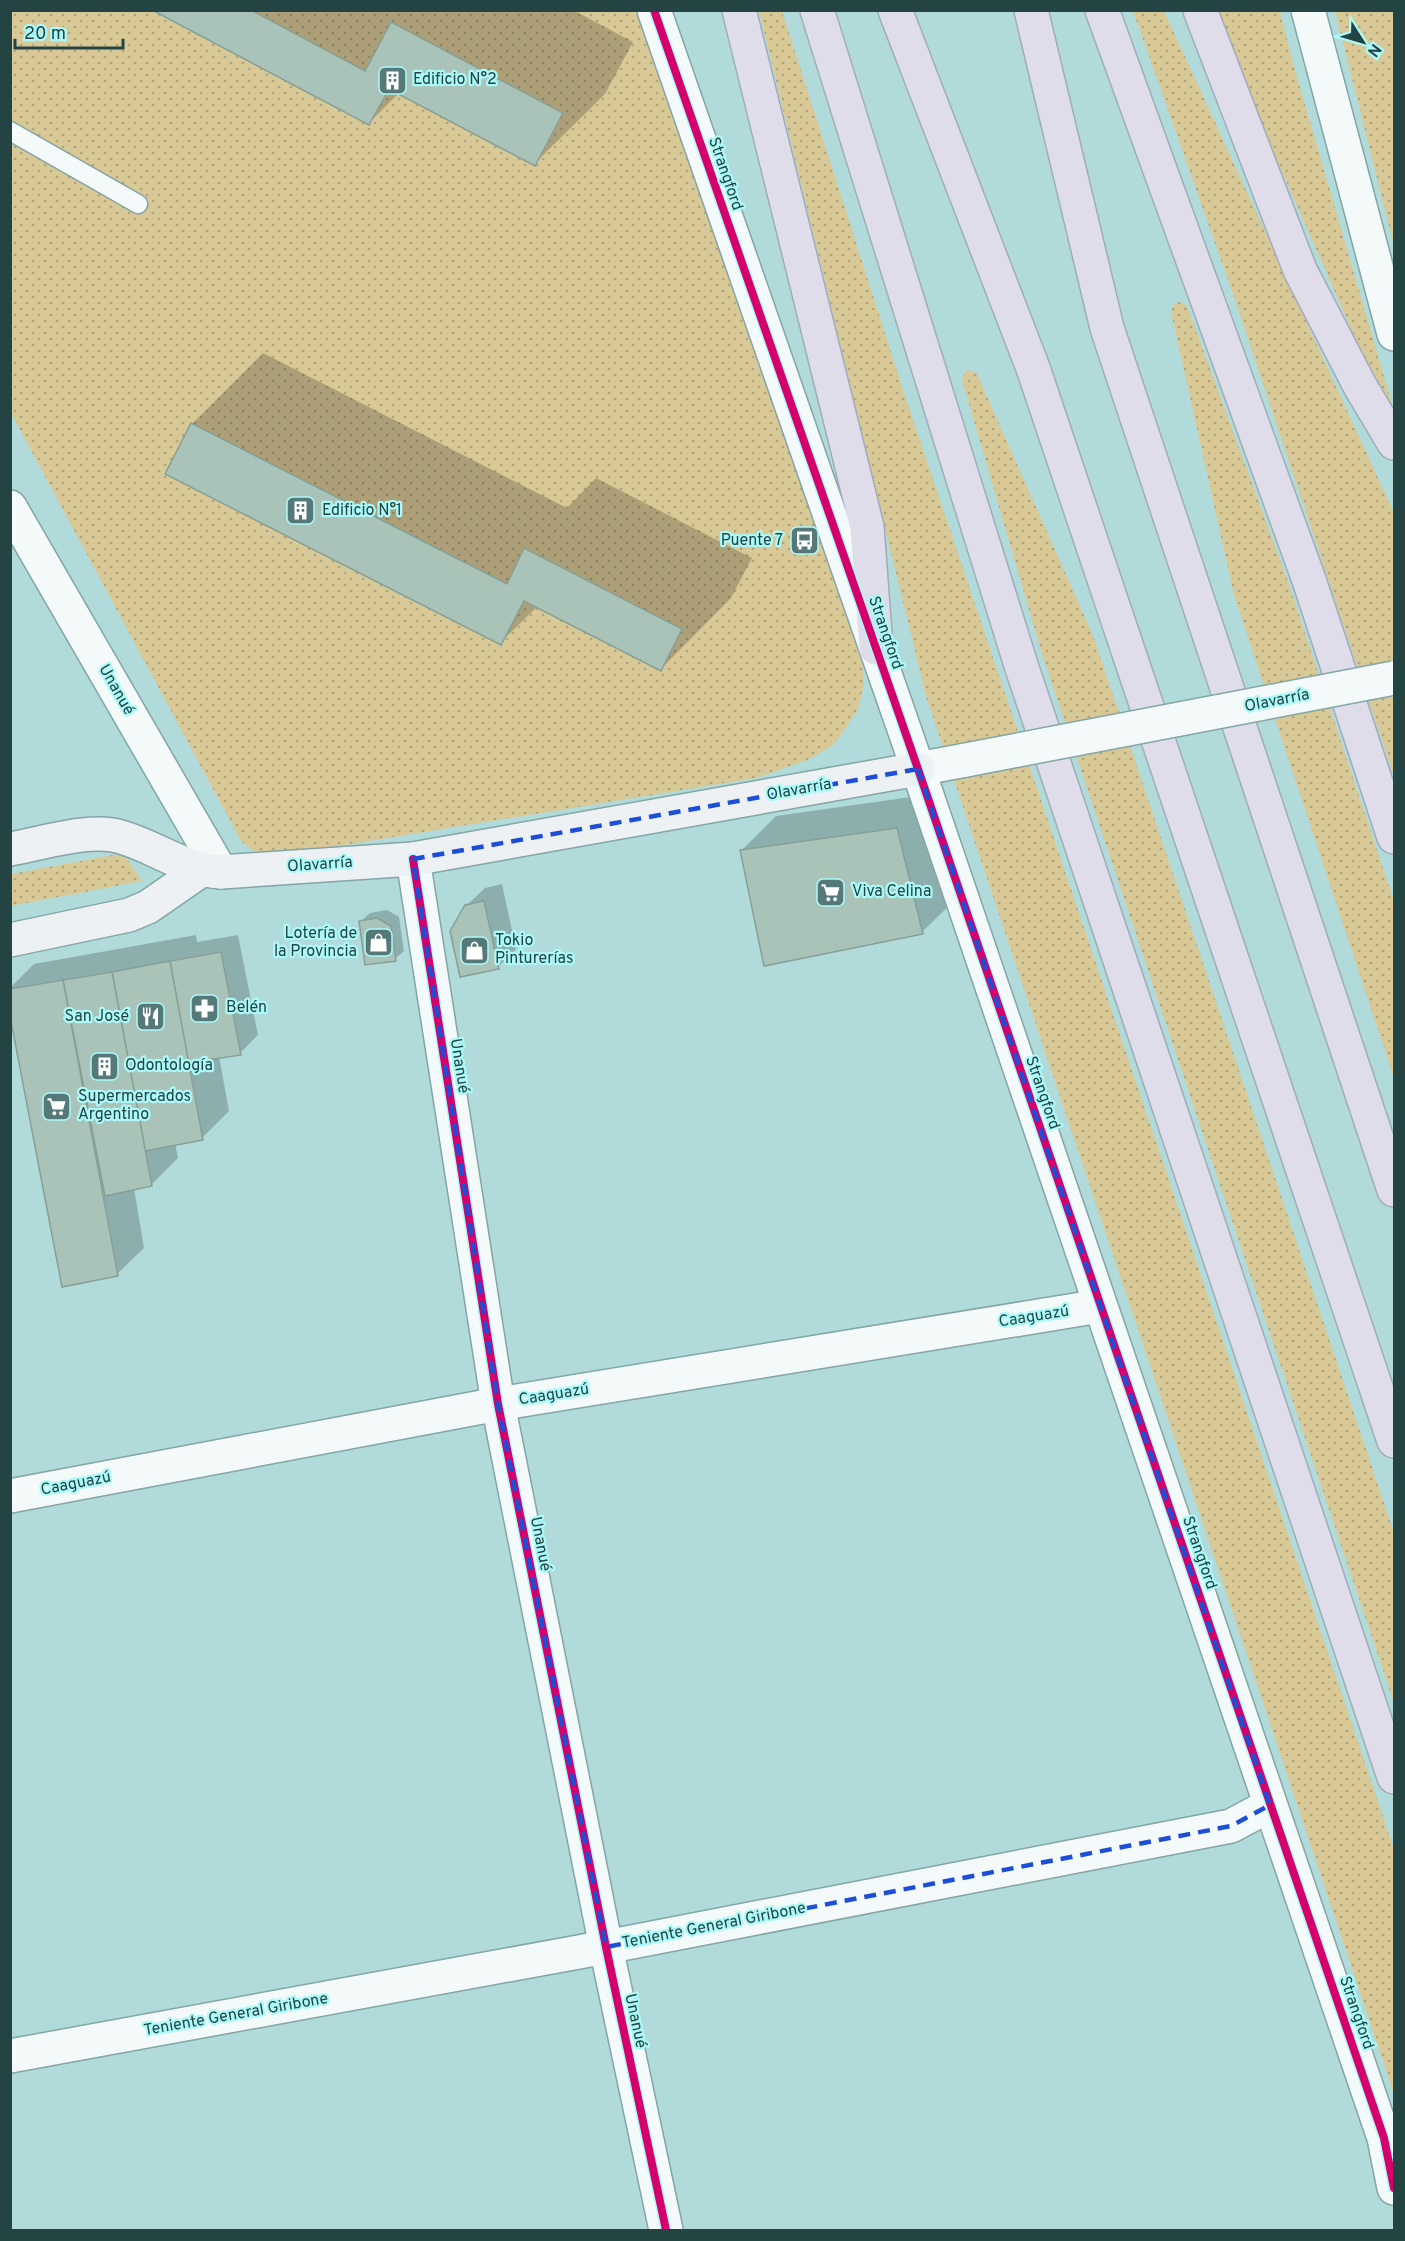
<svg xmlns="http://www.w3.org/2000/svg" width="1405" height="2241" font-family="Overpass,sans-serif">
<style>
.grass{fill:url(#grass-dots);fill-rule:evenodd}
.shadow{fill:#0003}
.building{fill:#aac3b9;stroke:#87a096;stroke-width:1.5}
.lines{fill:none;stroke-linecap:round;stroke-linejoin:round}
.service-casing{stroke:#83a5a5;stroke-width:21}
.minor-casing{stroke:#83a5a5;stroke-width:36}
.tertiary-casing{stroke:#83a5a5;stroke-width:36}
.secondary-casing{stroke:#83a5a5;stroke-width:36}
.motorway-casing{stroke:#a0acba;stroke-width:36}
.service{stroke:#f3faf9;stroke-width:18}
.minor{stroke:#f3faf9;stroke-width:33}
.tertiary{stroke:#f3faf9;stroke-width:33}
.secondary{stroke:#edf1f4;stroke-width:33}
.motorway{stroke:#dfdde9;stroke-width:33}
.tertiary-bridge-casing{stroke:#83a5a5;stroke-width:36;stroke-linecap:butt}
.tertiary-bridge{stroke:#f3faf9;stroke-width:33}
.cycleway-casing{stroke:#abfaf9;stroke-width:11}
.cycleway{stroke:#d6006c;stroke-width:8}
.marked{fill:none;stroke:#1d4ed8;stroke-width:4.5;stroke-dasharray:12 8;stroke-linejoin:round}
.labels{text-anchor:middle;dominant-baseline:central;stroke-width:4.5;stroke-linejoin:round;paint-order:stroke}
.poi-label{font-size:16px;fill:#234443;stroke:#abfaf9;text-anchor:start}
.street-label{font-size:16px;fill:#234443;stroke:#abfaf9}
</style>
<defs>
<pattern id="grass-dots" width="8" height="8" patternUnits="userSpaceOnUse" patternTransform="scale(1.5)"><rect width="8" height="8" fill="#d9c996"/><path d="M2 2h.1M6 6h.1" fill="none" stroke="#b0a57c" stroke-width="1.8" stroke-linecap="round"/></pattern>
</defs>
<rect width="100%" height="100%" fill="#b0dbda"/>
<g class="grass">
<path d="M10 11H152L369 125 389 89 535 166 563 113 391 23 365 71 251 11H638L861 645 864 683 858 710 834 744 810 759 756 778 290 854C268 856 257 856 241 841L11 413ZM191 423 507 584 524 549 682 629 661 671 524 601 500 645 165 474Z"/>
<polygon points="759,11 782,11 906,399 1394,1849 1394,2094 926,696"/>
<polygon points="1133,11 1164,11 1394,513 1394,776 1232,291"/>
<polygon points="1211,11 1280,11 1293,63 1394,411 1358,344"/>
<polygon points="1335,11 1394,11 1394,246"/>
<polygon points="1180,302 1187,306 1287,579 1394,901 1394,1078 1234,595 1171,312 1174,304"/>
<polygon points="970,370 977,374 1094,638 1394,1533 1394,1703 1042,654 962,380 965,372"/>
<polygon points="123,853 142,881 11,906 11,874"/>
</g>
<g class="shadow">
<polygon points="155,10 573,10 633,42 605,94 534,164 399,93 369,123"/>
<polygon points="263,353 567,508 596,478 752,558 731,598 661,669 538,606 500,643 192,424"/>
<polygon points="932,794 957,898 922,932 741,851 776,816"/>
<polygon points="502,884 516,949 498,967 466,906 485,888"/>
<polygon points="387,910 399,917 404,951 395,959 361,921 370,913"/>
<polygon points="196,935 197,942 238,935 258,1035 240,1053 219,1056 229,1111 202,1138 175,1143 178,1158 151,1185 134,1188 144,1248 117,1274 10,1007 10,988 34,964"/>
</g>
<g class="building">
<polygon points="152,10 251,10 365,71 391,22 563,113 535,166 389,89 369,125"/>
<polygon points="191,423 507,584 524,548 682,629 661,671 524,601 501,645 165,474"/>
<polygon points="897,828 923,934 764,966 740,850"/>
<polygon points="484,901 499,969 460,977 450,931 465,905"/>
<polygon points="377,918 391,926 396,961 365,965 359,921"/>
<polygon points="221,952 241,1055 188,1063 170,961"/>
<polygon points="170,961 203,1140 145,1151 112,972"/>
<polygon points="112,972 152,1186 105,1196 63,980"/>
<polygon points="63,980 118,1276 62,1287 10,1016 10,989"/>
</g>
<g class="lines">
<defs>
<polyline id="service" points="10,131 138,204"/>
<g id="minor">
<polyline points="413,859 498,1404 606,1947 666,2230"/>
<polyline points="10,1496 498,1404 1100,1306"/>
<polyline points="10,2056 606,1947 1231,1826 1270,1805"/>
</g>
<g id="tertiary">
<polyline points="654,10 918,769 1384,2138 1394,2188"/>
<polyline points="1308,10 1394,334"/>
<polyline points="10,507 221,872"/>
<polyline points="918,769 966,760"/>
</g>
<g id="secondary">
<path d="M10 849C40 844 92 827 121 837 156 847 184 870 221 872L413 859 918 769"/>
<polyline points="10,940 129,915 148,907 200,871"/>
</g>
<g id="motorway">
<polyline points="739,10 867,527 876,648"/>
<polyline points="817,10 1021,665 1394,1777"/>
<polyline points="895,10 1033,368 1394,1441"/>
<polyline points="1031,10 1107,328 1394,1190"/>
<polyline points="1102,10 1309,580 1394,837"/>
<polyline points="1200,10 1300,270 1360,386 1394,443"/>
</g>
</defs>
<use href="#service" class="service-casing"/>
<use href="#minor" class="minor-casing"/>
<use href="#tertiary" class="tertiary-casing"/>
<use href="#secondary" class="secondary-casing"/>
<use href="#motorway" class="motorway-casing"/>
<use href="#service" class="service"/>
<use href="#minor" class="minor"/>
<use href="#tertiary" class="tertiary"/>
<use href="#secondary" class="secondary"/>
<use href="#motorway" class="motorway"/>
<defs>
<polyline id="tertiary-bridge" points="966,760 1394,678"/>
</defs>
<use href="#tertiary-bridge" class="tertiary-bridge-casing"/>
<use href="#tertiary-bridge" class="tertiary-bridge"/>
<defs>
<g id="cycleway">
<polyline points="654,10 918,769 1384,2138 1394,2188"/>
<polyline points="413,859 498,1404 606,1947 666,2230"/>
</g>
</defs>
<use href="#cycleway" class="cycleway-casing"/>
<use href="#cycleway" class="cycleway"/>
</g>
<path class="marked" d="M918 769 1270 1805 1231 1826 606 1947 498 1404 413 859Z"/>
<defs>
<symbol id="building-square" viewBox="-11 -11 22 22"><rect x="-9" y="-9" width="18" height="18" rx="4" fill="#547978" stroke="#abfaf9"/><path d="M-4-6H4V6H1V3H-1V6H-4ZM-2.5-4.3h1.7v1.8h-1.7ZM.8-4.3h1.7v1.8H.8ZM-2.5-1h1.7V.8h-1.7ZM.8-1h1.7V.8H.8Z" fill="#fff"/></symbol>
<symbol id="bus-square" viewBox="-11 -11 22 22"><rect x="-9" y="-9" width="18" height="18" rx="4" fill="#547978" stroke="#abfaf9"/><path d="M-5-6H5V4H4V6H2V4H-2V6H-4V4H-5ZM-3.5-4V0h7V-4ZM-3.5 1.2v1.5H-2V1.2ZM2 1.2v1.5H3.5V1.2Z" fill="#fff"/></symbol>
<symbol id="supermarket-square" viewBox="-11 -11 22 22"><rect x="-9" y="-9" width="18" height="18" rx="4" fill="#547978" stroke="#abfaf9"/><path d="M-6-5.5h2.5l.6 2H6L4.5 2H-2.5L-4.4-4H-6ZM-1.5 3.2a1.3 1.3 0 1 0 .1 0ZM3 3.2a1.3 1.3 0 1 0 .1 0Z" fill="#fff"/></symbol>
<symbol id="shop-square" viewBox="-11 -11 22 22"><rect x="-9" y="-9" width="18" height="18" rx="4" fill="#547978" stroke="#abfaf9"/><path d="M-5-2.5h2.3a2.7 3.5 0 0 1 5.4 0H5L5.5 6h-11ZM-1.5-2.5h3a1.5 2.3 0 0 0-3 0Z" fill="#fff"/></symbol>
<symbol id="pharmacy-square" viewBox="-11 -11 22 22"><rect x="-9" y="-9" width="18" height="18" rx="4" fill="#547978" stroke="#abfaf9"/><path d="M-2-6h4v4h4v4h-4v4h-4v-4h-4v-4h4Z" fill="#fff"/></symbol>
<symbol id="restaurant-square" viewBox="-11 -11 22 22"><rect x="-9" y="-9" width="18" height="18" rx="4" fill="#547978" stroke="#abfaf9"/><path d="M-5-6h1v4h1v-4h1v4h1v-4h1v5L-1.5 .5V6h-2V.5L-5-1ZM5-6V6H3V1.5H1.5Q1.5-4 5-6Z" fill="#fff"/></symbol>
</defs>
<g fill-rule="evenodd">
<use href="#building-square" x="376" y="64" width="33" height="33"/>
<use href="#building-square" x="284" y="494" width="33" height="33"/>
<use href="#bus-square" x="788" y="524" width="33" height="33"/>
<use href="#supermarket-square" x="814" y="876" width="33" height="33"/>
<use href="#shop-square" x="362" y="926" width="33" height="33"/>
<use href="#shop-square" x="458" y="934" width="33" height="33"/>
<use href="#pharmacy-square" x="188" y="992" width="33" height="33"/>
<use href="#restaurant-square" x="134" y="1000" width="33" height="33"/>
<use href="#building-square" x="88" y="1050" width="33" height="33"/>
<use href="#supermarket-square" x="40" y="1090" width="33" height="33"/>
</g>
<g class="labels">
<g class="poi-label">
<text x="413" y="80">Edificio N°2</text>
<text x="322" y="511">Edificio N°1</text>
<text x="783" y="541" text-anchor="end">Puente 7</text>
<text x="852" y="892">Viva Celina</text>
<text x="357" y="934" text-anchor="end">Lotería de<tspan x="357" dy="18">la Provincia</tspan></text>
<text x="495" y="941">Tokio<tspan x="495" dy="18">Pinturerías</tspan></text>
<text x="226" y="1008">Belén</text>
<text x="129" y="1017" text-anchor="end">San José</text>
<text x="125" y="1066">Odontología</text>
<text x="78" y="1097">Supermercados<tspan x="78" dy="18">Argentino</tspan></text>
</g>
<g class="street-label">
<text transform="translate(725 174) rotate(71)">Strangford</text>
<text transform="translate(885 633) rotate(71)">Strangford</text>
<text transform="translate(116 690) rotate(60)">Unanué</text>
<text transform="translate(1277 701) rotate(-11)">Olavarría</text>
<text transform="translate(799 790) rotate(-10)">Olavarría</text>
<text transform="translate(320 865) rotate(-4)">Olavarría</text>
<text transform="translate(459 1066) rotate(81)">Unanué</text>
<text transform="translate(1042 1093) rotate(71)">Strangford</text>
<text transform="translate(1034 1317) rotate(-9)">Caaguazú</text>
<text transform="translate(554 1395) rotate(-9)">Caaguazú</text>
<text transform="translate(76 1484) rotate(-11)">Caaguazú</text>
<text transform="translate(540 1544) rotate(79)">Unanué</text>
<text transform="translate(1199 1553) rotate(71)">Strangford</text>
<text transform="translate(714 1926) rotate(-11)">Teniente General Giribone</text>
<text transform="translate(1356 2013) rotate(71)">Strangford</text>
<text transform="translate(236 2015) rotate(-10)">Teniente General Giribone</text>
<text transform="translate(635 2021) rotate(78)">Unanué</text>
</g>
</g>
<rect width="1405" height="2241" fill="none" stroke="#234443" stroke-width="24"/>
<g transform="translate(1363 42) rotate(127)" stroke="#abfaf9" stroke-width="4.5" paint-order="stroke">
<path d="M0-4.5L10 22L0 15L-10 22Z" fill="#234443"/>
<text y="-9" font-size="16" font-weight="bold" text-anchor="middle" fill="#234443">N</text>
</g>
<path d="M15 39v9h108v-9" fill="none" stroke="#234443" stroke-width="3"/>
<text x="24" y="39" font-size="18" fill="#234443" stroke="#abfaf9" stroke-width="4.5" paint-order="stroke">20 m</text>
</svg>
